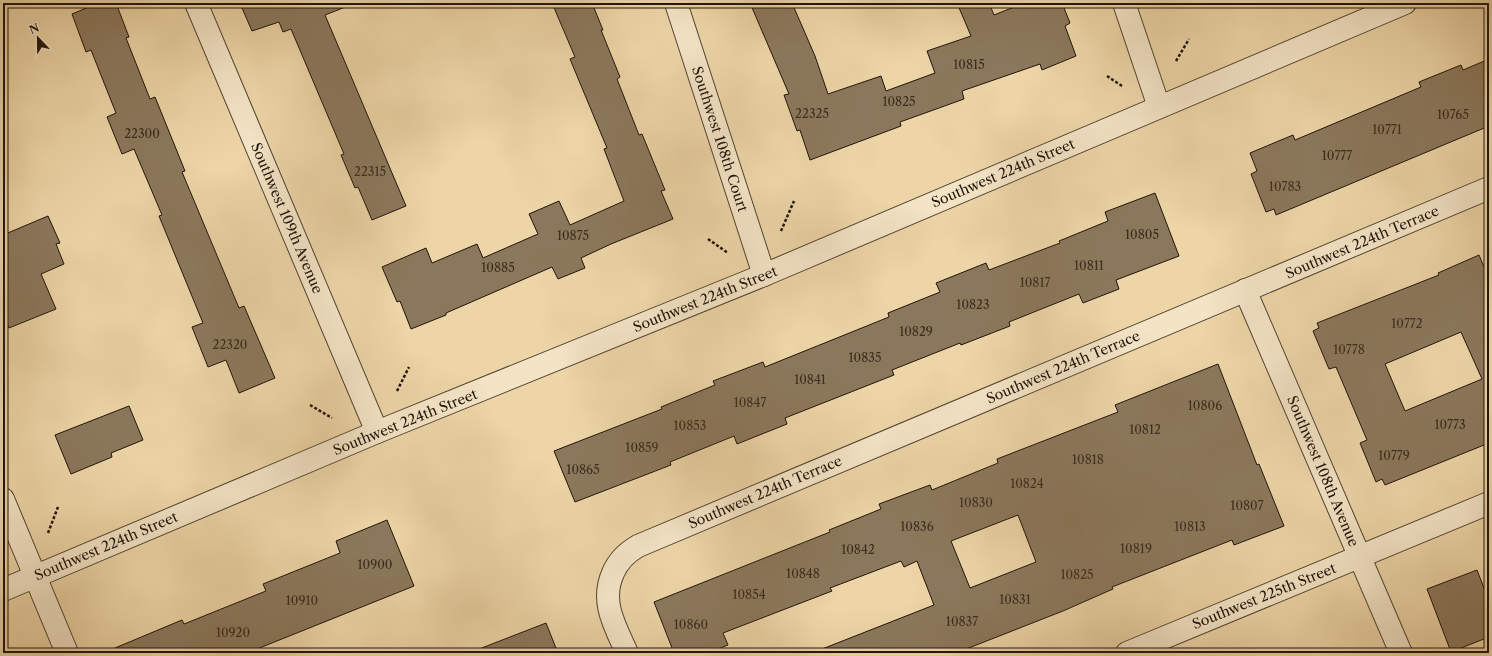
<svg xmlns="http://www.w3.org/2000/svg" width="1492" height="656" font-family="'Libre Caslon Text',serif">
<style>
.building{fill:#8b785c;stroke:#20140a;fill-rule:evenodd}
.lines{fill:none;stroke-linecap:round;stroke-linejoin:round}
.minor-casing{stroke:#534431;stroke-width:24}
.tertiary-casing{stroke:#534431;stroke-width:24}
.path{stroke:#20140a;stroke-width:2.5;stroke-dasharray:3 2;stroke-linecap:butt}
.minor{stroke:#f3e4c6;stroke-width:22}
.tertiary{stroke:#f3e4c6;stroke-width:22}
.labels{text-anchor:middle;dominant-baseline:central;stroke-width:3;stroke-linejoin:round;paint-order:stroke}
.number-label{font-size:12px;fill:#3b2d1e}
.street-label{font-size:14px;fill:#20140a;stroke:#f3e4c6}
</style>
<rect width="100%" height="100%" fill="#edd5a7"/>
<filter id="stains"><feTurbulence type="fractalNoise" baseFrequency=".005" numOctaves="4"/><feColorMatrix values="0 0 0 0 .2 0 0 0 0 .09 0 0 0 0 .02 0 0 0 .5 -.17"/></filter>
<radialGradient id="worn" r=".72"><stop offset=".6" stop-color="#630" stop-opacity="0"/><stop offset="1" stop-color="#630" stop-opacity=".3"/></radialGradient>
<g class="building">
<polygon points="98,3 116,3 129,37 126,38 150,99 155,97 185,171 182,172 239,308 244,306 275,378 239,393 226,360 208,367 192,327 203,323 159,216 162,215 134,149 122,154 107,117 116,113 91,50 86,52 72,14"/>
<polygon points="255,3 353,3 353,4 325,15 406,206 372,220 358,187 355,188 341,155 344,154 291,29 283,32 279,22 252,31 242,8"/>
<polygon points="552,3 592,3 603,30 601,30 620,77 617,79 639,135 642,134 665,190 661,191 673,219 611,244 581,258 585,268 558,279 552,267 446,313 446,315 411,329 400,301 397,302 382,267 426,248 432,263 477,244 483,258 538,234 529,214 559,201 570,225 624,201 604,149 607,148 570,59 575,57"/>
<polygon points="750,3 792,3 815,56 828,94 881,76 886,91 935,73 927,51 971,36 957,3 989,3 994,15 1024,3 1062,3 1070,23 1065,26 1076,56 1042,70 1040,64 962,91 964,99 900,122 901,126 810,160 800,130 797,131 784,95 789,94"/>
<polygon points="1489,59 1489,126 1276,215 1274,209 1266,212 1251,174 1257,171 1250,153 1293,135 1295,140 1421,87 1419,82 1461,65 1463,70"/>
<polygon points="1155,193 1179,256 1116,280 1119,289 1083,303 1079,294 1009,322 1010,326 961,345 960,343 892,370 894,375 785,418 787,424 737,444 734,436 670,462 671,465 575,502 554,451 662,409 661,407 715,385 713,381 763,362 765,367 889,317 888,313 940,292 936,283 986,263 989,270 1060,243 1059,241 1108,221 1105,212"/>
<polygon points="48,216 60,243 56,244 64,264 41,274 56,309 9,328 3,313 3,235"/>
<path d="M1479 255 1489 279V443L1385 485 1382 479 1376 482 1360 443 1367 440 1336 367 1329 369 1313 331 1319 328 1317 323 1439 275 1438 273ZM1461 332 1482 379 1405 411 1385 364Z"/>
<path d="M1218 364 1257 465 1259 464 1284 526 1234 545 1232 540 1112 587 1113 589 1063 611 956 653H817V651L934 605 917 561 904 567 901 561 830 588 832 591 723 633 728 645 708 653H674L654 602 830 532 829 530 881 509 879 504 930 485 932 490 998 463 997 459 1118 412 1115 405ZM1018 515 1036 562 970 588 951 541Z"/>
<polygon points="129,406 143,440 111,453 112,457 71,474 55,435"/>
<polygon points="387,520 414,586 247,653 103,653 182,620 184,624 266,591 263,584 340,553 336,541"/>
<polygon points="1477,570 1489,601 1489,637 1451,652 1427,589"/>
<polygon points="546,623 558,653 474,653 474,651"/>
</g>
<g class="lines">
<defs>
<g id="minor">
<polyline points="196,3 377,432"/>
<polyline points="676,3 764,275"/>
<polyline points="1124,3 1159,107"/>
<polyline points="1245,290 1401,653"/>
<polyline points="3,499 67,653"/>
<path d="M627 653C615 626 600 602 613 573 618 561 626 553 638 546L1489 188"/>
<polyline points="1127,653 1489,503"/>
</g>
<polyline id="tertiary" points="3,590 377,432 764,275 1405,3"/>
</defs>
<use href="#minor" class="minor-casing"/>
<use href="#tertiary" class="tertiary-casing"/>
<g class="path">
<polyline points="1176,61 1189,39"/>
<polyline points="1107,76 1122,86"/>
<polyline points="781,231 794,201"/>
<polyline points="708,239 728,253"/>
<polyline points="397,391 409,367"/>
<polyline points="310,405 332,418"/>
<polyline points="48,533 58,507"/>
</g>
<use href="#minor" class="minor"/>
<use href="#tertiary" class="tertiary"/>
</g>
<g class="labels">
<g class="number-label">
<text x="969" y="64">10815</text>
<text x="899" y="101">10825</text>
<text x="812" y="113">22325</text>
<text x="1453" y="114">10765</text>
<text x="1387" y="129">10771</text>
<text x="142" y="133">22300</text>
<text x="1337" y="155">10777</text>
<text x="370" y="171">22315</text>
<text x="1285" y="186">10783</text>
<text x="1142" y="234">10805</text>
<text x="573" y="235">10875</text>
<text x="1089" y="265">10811</text>
<text x="498" y="267">10885</text>
<text x="1035" y="282">10817</text>
<text x="973" y="304">10823</text>
<text x="1407" y="323">10772</text>
<text x="916" y="331">10829</text>
<text x="230" y="344">22320</text>
<text x="1349" y="349">10778</text>
<text x="865" y="357">10835</text>
<text x="810" y="379">10841</text>
<text x="750" y="402">10847</text>
<text x="1205" y="405">10806</text>
<text x="1450" y="424">10773</text>
<text x="690" y="425">10853</text>
<text x="1145" y="429">10812</text>
<text x="642" y="447">10859</text>
<text x="1394" y="455">10779</text>
<text x="1088" y="459">10818</text>
<text x="583" y="469">10865</text>
<text x="1027" y="483">10824</text>
<text x="976" y="502">10830</text>
<text x="1247" y="505">10807</text>
<text x="917" y="526">10836</text>
<text x="1190" y="526">10813</text>
<text x="1136" y="548">10819</text>
<text x="858" y="549">10842</text>
<text x="375" y="564">10900</text>
<text x="803" y="573">10848</text>
<text x="1077" y="574">10825</text>
<text x="749" y="594">10854</text>
<text x="1015" y="599">10831</text>
<text x="302" y="600">10910</text>
<text x="962" y="621">10837</text>
<text x="691" y="624">10860</text>
<text x="233" y="632">10920</text>
</g>
<g class="street-label">
<text transform="translate(720 139) rotate(72)">Southwest 108th Court</text>
<text transform="translate(1003 173) rotate(-23)">Southwest 224th Street</text>
<text transform="translate(287 218) rotate(67)">Southwest 109th Avenue</text>
<text transform="translate(1362 242) rotate(-23)">Southwest 224th Terrace</text>
<text transform="translate(705 299) rotate(-22)">Southwest 224th Street</text>
<text transform="translate(1063 367) rotate(-23)">Southwest 224th Terrace</text>
<text transform="translate(405 422) rotate(-22)">Southwest 224th Street</text>
<text transform="translate(1323 471) rotate(67)">Southwest 108th Avenue</text>
<text transform="translate(765 492) rotate(-23)">Southwest 224th Terrace</text>
<text transform="translate(106 546) rotate(-23)">Southwest 224th Street</text>
<text transform="translate(1264 596) rotate(-22)">Southwest 225th Street</text>
</g>
</g>
<rect width="1492" height="656" fill="none" stroke="#edd5a7" stroke-width="16"/>
<rect x="4" y="4" width="1484" height="648" fill="none" stroke="#20140a" stroke-width="2"/>
<rect x="8" y="8" width="1476" height="640" fill="none" stroke="#20140a"/>
<g transform="translate(38 38) rotate(338)" stroke="#f3e4c6" stroke-width="3" paint-order="stroke">
<path d="M0-3L7 15L0 10L-7 15Z" fill="#20140a"/>
<text y="-6" font-size="11" font-weight="bold" text-anchor="middle" fill="#20140a">N</text>
</g>
<rect width="100%" height="100%" filter="url(#stains)"/>
<rect width="100%" height="100%" fill="url(#worn)"/>
</svg>
